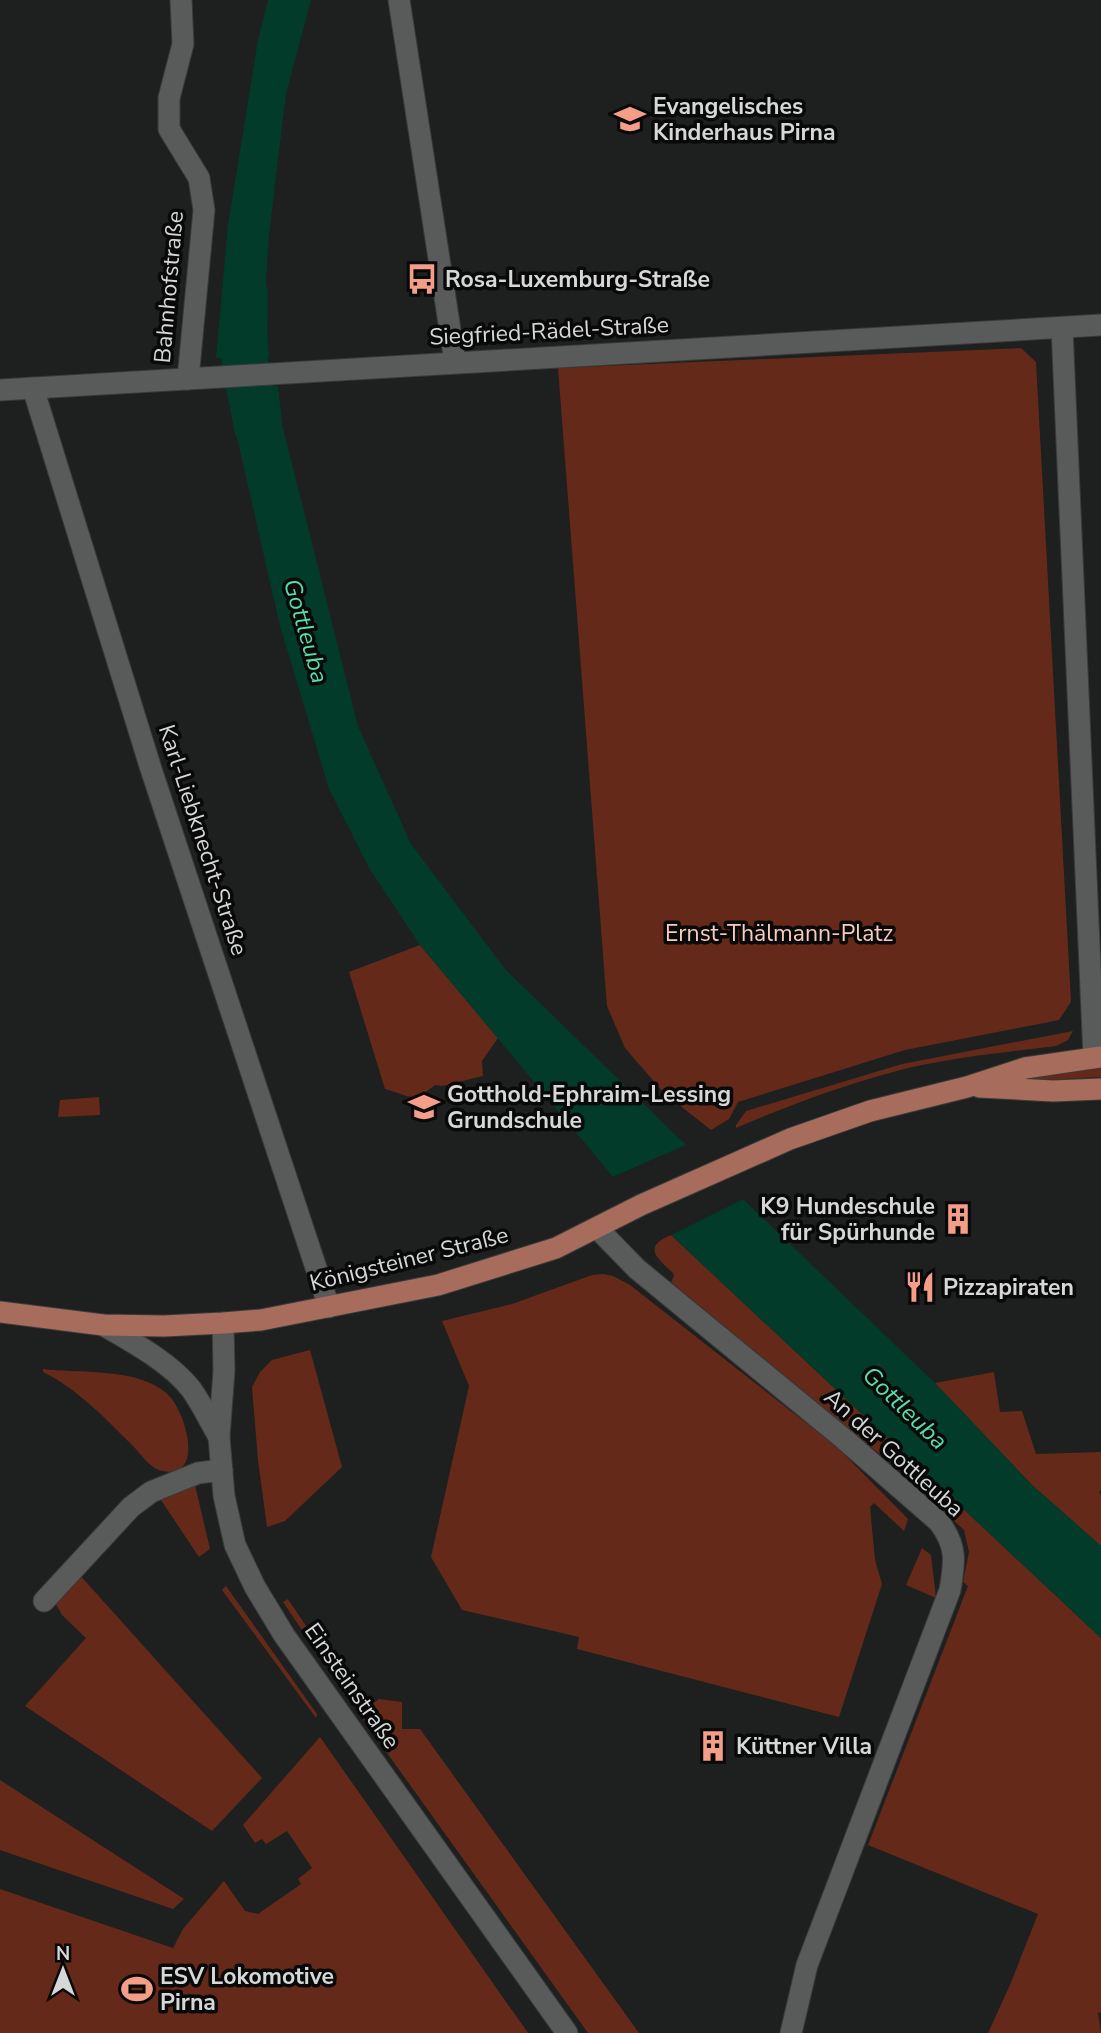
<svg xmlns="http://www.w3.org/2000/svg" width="1101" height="2033" font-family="'Nunito Sans',sans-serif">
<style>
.green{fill:#65291a}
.water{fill:#023b29}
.pier{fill:#1d201e}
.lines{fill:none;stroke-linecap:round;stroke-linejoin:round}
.river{stroke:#023b29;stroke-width:46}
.street-casing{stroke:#393b3a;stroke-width:23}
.secondary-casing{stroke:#393b3a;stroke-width:23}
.primary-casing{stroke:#393b3a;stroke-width:23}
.street{stroke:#585b5a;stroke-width:21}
.secondary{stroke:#585b5a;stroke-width:21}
.primary{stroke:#a76c5c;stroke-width:21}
.labels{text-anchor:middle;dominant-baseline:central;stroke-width:7;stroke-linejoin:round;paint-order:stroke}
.poi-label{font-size:23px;font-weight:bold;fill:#d6d8d7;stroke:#080908;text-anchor:start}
.street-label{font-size:23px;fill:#d6d8d7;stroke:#080908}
.park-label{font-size:23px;fill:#f9cbbf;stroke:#080908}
.water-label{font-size:24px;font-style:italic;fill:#58ddab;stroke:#080908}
</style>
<rect width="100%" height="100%" fill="#1d201e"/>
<g class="green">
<polygon points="1021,348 1036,362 1071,1002 1059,1020 905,1050 738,1102 729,1119 711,1130 664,1093 625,1048 607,1006 558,368"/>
<path d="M420 945 498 1038 482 1061 483 1076 442 1086 435 1085C411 1104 411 1096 385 1089L349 972Z"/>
<path d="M1073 1031 1068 1040 1056 1046C1007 1052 957 1057 908 1068 849 1083 792 1104 736 1128V1125L746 1111 902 1064Z"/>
<polygon points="1101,1068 1101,1077 1009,1082 1032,1073"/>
<polygon points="99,1097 100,1115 58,1117 60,1100"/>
<path d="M671 1235 1101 1638V2012L1098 2013 1101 2033H988L1010 1985 1038 1914 868 1845 968 1586 963 1582 969 1552 964 1530 899 1470 671 1282 674 1276 673 1273C657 1258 642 1247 671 1235Z"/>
<polygon points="603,1274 613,1276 630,1285 838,1448 908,1519 904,1531 874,1503 870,1507 875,1560 882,1584 839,1717 577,1649 579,1637 462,1610 431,1557 469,1386 442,1321 512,1304 592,1275"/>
<polygon points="310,1350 342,1467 285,1521 267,1527 258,1460 252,1387 260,1372 272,1360"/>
<path d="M43 1369C76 1373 125 1369 154 1385 160 1388 166 1392 171 1398 186 1416 205 1479 162 1471 149 1468 139 1451 130 1443 104 1417 76 1388 43 1372Z"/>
<polygon points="994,1372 1000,1412 1022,1411 1036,1454 1101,1452 1101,1490 1099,1492 1101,1495 1101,1546 1032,1485 935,1383"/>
<polygon points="195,1485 210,1549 199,1557 159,1497"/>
<polygon points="922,1548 931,1555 936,1598 906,1585"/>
<polygon points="78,1573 262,1778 212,1831 25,1706 86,1638 62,1615 54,1601"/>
<polygon points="226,1586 317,1714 316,1718 222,1590"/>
<polygon points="288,1599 346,1686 337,1682 283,1602"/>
<polygon points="379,1699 402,1702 402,1729 420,1729 639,2033 588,2033 362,1718 364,1709"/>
<polygon points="320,1737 528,2033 0,2033 0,1889 173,1948 183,1929 224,1881 245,1911 258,1914 301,1884 298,1879 312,1868 287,1831 266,1844 262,1839 255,1843 243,1825"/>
<polygon points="0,1780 184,1899 173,1909 0,1850"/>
</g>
<g class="water">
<polygon points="268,0 311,0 286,94 269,234 265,299 269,357 216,358 228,225 258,40"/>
<polygon points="278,386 282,424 358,726 411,844 505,969 686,1145 613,1177 420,945 369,868 329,789 280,626 226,389"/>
<polygon points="743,1199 935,1383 1032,1485 1101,1546 1101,1638 671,1235"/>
</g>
<g class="pier">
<polygon points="269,357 272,360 216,361 216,358"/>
<polygon points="686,1145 688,1148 615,1179 613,1177"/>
<polygon points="740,1197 743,1199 671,1235 668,1233"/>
</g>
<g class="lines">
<polyline class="river" points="245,294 244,357 257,427"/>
<defs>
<g id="street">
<polyline points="181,0 183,44 169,98 169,129 199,178 204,210 188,379"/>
<polyline points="399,0 455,362"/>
<polyline points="1062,328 1094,1058"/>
<polyline points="33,388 151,769 329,1307"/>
<polyline points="0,390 1101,325"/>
<path d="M597 1228 637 1269 844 1439 939 1522C957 1546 955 1561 950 1590L807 1965 791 2033"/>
<polyline points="44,1601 131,1507 151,1492 198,1473 222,1470"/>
</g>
<g id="secondary">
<polyline points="223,1323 224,1371 219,1437 224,1496 235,1545 255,1587 284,1635 567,2033"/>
<path d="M103 1325C131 1341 171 1363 191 1389 202 1404 210 1422 219 1437"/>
</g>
<g id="primary">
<polyline points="979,1087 1053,1091 1101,1089"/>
<polyline points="0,1312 103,1325 164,1326 223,1323 261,1320 438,1285 556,1248 641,1205 790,1139 870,1111 967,1087 1025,1068 1101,1057"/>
</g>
</defs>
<use href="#street" class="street-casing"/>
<use href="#secondary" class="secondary-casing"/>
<use href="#primary" class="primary-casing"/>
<use href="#street" class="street"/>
<use href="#secondary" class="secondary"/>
<use href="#primary" class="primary"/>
</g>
<defs>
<symbol id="school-bare" viewBox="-9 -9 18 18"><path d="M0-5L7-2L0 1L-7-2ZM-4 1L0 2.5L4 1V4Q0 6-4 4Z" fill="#f49e88" stroke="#080908" stroke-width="2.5" paint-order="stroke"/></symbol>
<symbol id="bus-bare" viewBox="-9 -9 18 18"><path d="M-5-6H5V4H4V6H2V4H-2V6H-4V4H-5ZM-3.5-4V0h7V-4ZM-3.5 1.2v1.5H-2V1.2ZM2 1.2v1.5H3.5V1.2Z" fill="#f49e88" stroke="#080908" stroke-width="2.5" paint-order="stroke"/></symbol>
<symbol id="building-bare" viewBox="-9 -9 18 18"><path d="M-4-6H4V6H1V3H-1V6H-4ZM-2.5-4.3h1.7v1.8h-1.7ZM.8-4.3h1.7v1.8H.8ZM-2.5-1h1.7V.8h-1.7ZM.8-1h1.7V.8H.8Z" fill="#f49e88" stroke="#080908" stroke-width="2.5" paint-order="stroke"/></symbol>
<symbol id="restaurant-bare" viewBox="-9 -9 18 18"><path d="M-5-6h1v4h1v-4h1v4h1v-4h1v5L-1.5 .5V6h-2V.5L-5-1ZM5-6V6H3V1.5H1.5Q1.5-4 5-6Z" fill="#f49e88" stroke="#080908" stroke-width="2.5" paint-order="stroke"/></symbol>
<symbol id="stadium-bare" viewBox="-9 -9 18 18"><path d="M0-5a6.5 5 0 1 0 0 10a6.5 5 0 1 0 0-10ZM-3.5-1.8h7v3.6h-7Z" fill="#f49e88" stroke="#080908" stroke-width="2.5" paint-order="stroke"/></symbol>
</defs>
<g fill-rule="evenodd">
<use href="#school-bare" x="608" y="97" width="44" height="44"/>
<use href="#bus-bare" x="400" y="257" width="44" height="44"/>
<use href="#school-bare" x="402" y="1085" width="44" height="44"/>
<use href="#building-bare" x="936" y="1197" width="44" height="44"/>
<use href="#restaurant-bare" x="898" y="1265" width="44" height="44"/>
<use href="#building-bare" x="691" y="1724" width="44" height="44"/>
<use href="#stadium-bare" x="115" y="1967" width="44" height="44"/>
</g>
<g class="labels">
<g class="poi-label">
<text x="653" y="106">Evangelisches<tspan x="653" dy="26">Kinderhaus Pirna</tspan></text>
<text x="445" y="279">Rosa-Luxemburg-Straße</text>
<text x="447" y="1094">Gotthold-Ephraim-Lessing<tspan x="447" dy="26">Grundschule</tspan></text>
<text x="935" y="1206" text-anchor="end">K9 Hundeschule<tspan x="935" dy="26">für Spürhunde</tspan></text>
<text x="943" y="1287">Pizzapiraten</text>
<text x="736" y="1746">Küttner Villa</text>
<text x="160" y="1976">ESV Lokomotive<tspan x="160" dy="26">Pirna</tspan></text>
</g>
<g class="street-label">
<text transform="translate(169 287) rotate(-85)">Bahnhofstraße</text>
<text transform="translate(549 331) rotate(-3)">Siegfried-Rädel-Straße</text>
<text transform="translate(203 840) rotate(72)">Karl-Liebknecht-Straße</text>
<text transform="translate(409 1259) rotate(-14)">Königsteiner Straße</text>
<text transform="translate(894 1453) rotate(42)">An der Gottleuba</text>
<text transform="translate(352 1686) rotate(55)">Einsteinstraße</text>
</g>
<g class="park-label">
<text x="779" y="933">Ernst-Thälmann-Platz</text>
</g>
<g class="water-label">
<text transform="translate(306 631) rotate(74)">Gottleuba</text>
<text transform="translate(905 1408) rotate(44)">Gottleuba</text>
</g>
</g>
<g transform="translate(63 1970)" stroke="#080908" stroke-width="5" paint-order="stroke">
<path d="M0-5L12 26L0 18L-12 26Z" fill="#d6d8d7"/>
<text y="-10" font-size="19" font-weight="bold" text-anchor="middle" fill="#d6d8d7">N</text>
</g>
</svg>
